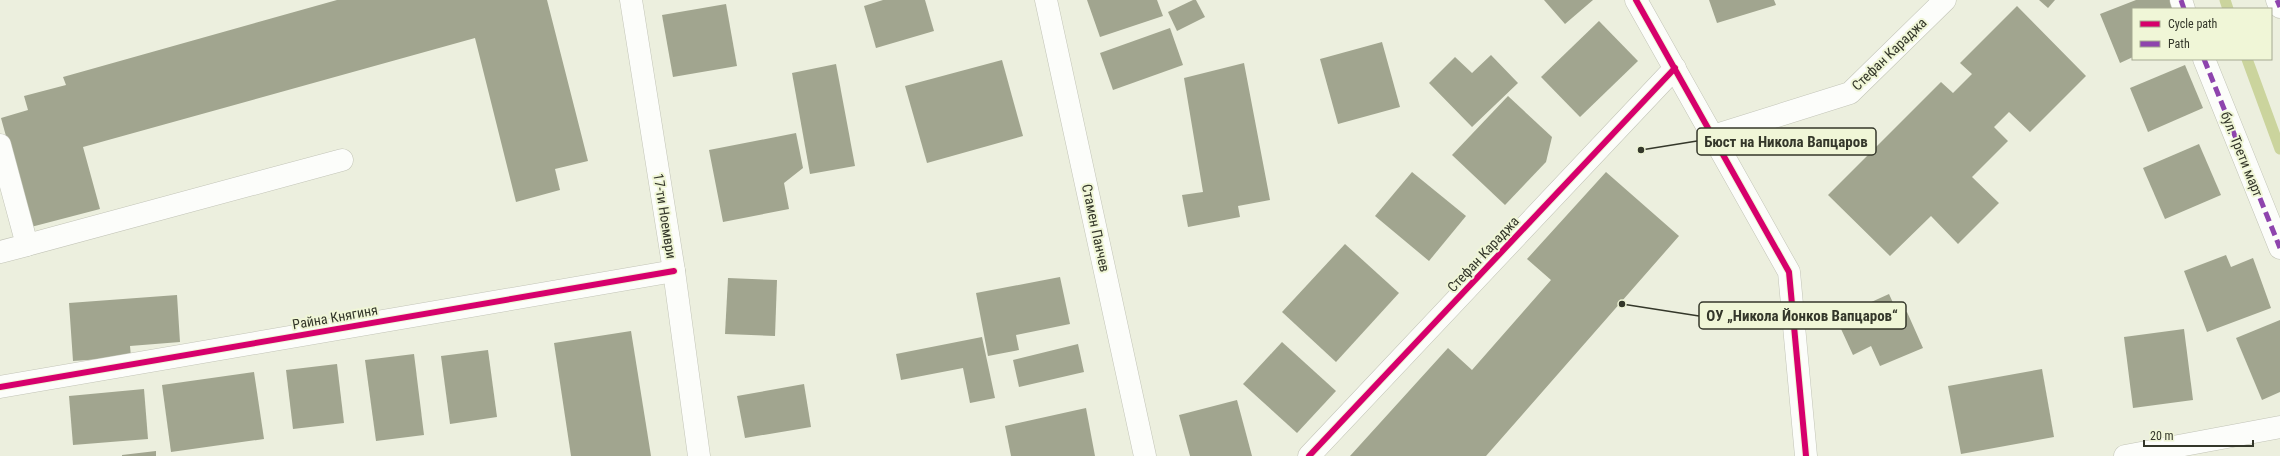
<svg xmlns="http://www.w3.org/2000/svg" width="2280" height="456" font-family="'Roboto Condensed',sans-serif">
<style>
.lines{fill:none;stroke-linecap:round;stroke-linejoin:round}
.stream{stroke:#cbd49d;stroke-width:11}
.building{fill:#a1a58f}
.minor-casing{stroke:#c2c4b7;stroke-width:23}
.minor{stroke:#fcfdfa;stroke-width:22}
.quiet{stroke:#8e44ad;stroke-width:5;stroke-dasharray:10 5;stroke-linecap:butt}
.cycleway-casing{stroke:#f0f6d7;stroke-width:8}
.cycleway{stroke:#d6006c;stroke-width:6}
.labels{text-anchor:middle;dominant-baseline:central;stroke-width:4;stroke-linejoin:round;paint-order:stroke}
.street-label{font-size:14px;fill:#34372a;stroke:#f0f6d7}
.leader{fill:none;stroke:#34372a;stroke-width:1.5}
.callout-dot{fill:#34372a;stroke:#f0f6d7;stroke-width:1.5}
.callout{fill:#f0f6d7;stroke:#34372a;stroke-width:1.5}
.callout-label{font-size:15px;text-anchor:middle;font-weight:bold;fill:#34372a}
</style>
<rect width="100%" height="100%" fill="#ecefde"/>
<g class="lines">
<g class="stream">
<polyline points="2225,0 2228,9"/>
<polyline points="2247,59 2280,149"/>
</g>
</g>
<g class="building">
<polygon points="337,0 547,0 588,161 555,169 560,190 516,202 475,38 83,147 100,209 31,227 1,118 28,110 24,96 66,85 63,77"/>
<polygon points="883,0 925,0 934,31 876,48 864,6"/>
<polygon points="1087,0 1157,0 1163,16 1100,37"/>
<polygon points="1193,0 1196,0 1205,17 1177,31 1168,12"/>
<polygon points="1544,0 1593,0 1565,24"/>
<polygon points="1709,0 1774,0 1776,5 1717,23"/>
<polygon points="2039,0 2055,0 2048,8"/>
<polygon points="2136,0 2172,0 2176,9 2133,9 2133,57 2120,63 2100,14"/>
<polygon points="726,4 737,66 673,77 662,15"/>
<polygon points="2017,6 2086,76 2030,132 2009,112 1994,127 2008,141 1972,177 1999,203 1958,244 1931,216 1890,256 1828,195 1941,82 1953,93 1972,74 1960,63"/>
<polygon points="1599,21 1638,61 1580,117 1541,77"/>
<polygon points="1170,28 1183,65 1113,90 1100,53"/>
<polygon points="1382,42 1400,107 1338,124 1320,59"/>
<polygon points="1491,55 1518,83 1472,127 1429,83 1455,57 1472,73"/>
<polygon points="1002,60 1023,136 927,163 905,86"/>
<polygon points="1244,63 1270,200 1238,206 1240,217 1188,227 1182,195 1203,192 1184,78"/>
<polygon points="836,64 855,166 810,174 792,73"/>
<polygon points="2185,65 2203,108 2148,132 2130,88"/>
<polygon points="1508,96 1552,137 1546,162 1505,205 1452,155"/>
<polygon points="796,133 803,168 784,183 789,209 723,222 709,150"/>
<polygon points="2199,144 2221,195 2165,219 2143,168"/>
<polygon points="1412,172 1466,216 1429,261 1375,216"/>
<polygon points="1606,172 1679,236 1486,456 1350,456 1448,348 1472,370 1551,280 1527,259"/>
<polygon points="1345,244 1399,293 1336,362 1282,312"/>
<polygon points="2226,255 2231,267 2253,258 2271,308 2207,332 2184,271"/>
<polygon points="1060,277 1070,324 1016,335 1019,350 988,356 976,293"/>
<polygon points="728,278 777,280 775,336 725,334"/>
<polygon points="1889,294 1899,316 1907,312 1923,348 1880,366 1871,346 1853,355 1836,318"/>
<polygon points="177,295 180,342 130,346 131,357 73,361 69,303"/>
<polygon points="2280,320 2280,392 2262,400 2236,338"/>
<polygon points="2184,329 2193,400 2133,408 2124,337"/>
<polygon points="631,331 651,456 571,456 554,343"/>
<polygon points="982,337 995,398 970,403 963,368 901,380 896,354"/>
<polygon points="1282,342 1336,391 1297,433 1243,384"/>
<polygon points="1078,344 1084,372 1019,387 1013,360"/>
<polygon points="488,350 497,417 450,424 441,356"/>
<polygon points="414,354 424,435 376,441 365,360"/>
<polygon points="337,364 344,423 293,429 286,370"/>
<polygon points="2042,369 2054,437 1961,454 1948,386"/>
<polygon points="254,372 264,439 171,452 162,385"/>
<polygon points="804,384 811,427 745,438 737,396"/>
<polygon points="144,389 148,439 73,445 69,396"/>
<polygon points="1237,400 1252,456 1190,456 1179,415"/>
<polygon points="1086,408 1095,456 1011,456 1005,426"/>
<polygon points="156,451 156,456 122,456 122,455"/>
</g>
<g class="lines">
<defs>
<g id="minor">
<polyline points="631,0 674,271 699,456"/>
<polyline points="1046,0 1145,456"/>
<polyline points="1636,0 1789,272 1806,456"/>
<polyline points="2181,0 2184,9"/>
<polyline points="2277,0 2280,7"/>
<polyline points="2204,59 2280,248"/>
<polyline points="1713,136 1850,93 1945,0"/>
<polyline points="0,145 27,245 0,252"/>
<polyline points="27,245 342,160"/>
<polyline points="0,387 674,271"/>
<polyline points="1309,456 1675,68"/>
<polyline points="2125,456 2280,427"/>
</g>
</defs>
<use href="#minor" class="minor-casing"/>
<use href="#minor" class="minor"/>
<g class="quiet">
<polyline points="2181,0 2184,9"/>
<polyline points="2277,0 2280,7"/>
<polyline points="2204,59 2280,248"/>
</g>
<defs>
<g id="cycleway">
<polyline points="1636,0 1789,272 1806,456"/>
<polyline points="0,387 674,271"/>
<polyline points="1309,456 1675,68"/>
</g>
</defs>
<use href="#cycleway" class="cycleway-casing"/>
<use href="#cycleway" class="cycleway"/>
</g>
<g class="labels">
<g class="street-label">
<text transform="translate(1889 54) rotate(-44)">Стефан Караджа</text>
<text transform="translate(2242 154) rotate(68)">бул. Трети март</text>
<text transform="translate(665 216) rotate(81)">17-ти Ноември</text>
<text transform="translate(1096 228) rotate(78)">Стамен Панчев</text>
<text transform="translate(1483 254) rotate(-47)">Стефан Караджа</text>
<text transform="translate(335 317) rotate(-10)">Райна Княгиня</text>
</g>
</g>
<path class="leader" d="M1641 150L1697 141M1622 304L1699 316"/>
<g class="callout-dot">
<circle cx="1641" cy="150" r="4"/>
<circle cx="1622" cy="304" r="4"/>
</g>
<g class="callout">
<rect x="1697" y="128" width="179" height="27" rx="4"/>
<rect x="1699" y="302" width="207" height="27" rx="4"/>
</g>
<g class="callout-label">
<text x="1786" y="147">Бюст на Никола Вапцаров</text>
<text x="1802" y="321">ОУ „Никола Йонков Вапцаров“</text>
</g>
<rect x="2132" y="8" width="140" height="52" fill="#f0f6d7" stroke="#a5aa92"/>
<rect x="2140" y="21" width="20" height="6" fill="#d6006c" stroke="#a5aa92"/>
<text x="2168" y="28" font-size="12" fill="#34372a">Cycle path</text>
<rect x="2140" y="41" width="20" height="6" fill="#8e44ad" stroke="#a5aa92"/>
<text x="2168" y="48" font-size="12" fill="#34372a">Path</text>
<path d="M2144 440v6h109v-6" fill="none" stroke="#34372a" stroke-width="2"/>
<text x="2150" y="440" font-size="12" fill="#34372a" stroke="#f0f6d7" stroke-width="3" paint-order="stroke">20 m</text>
</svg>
